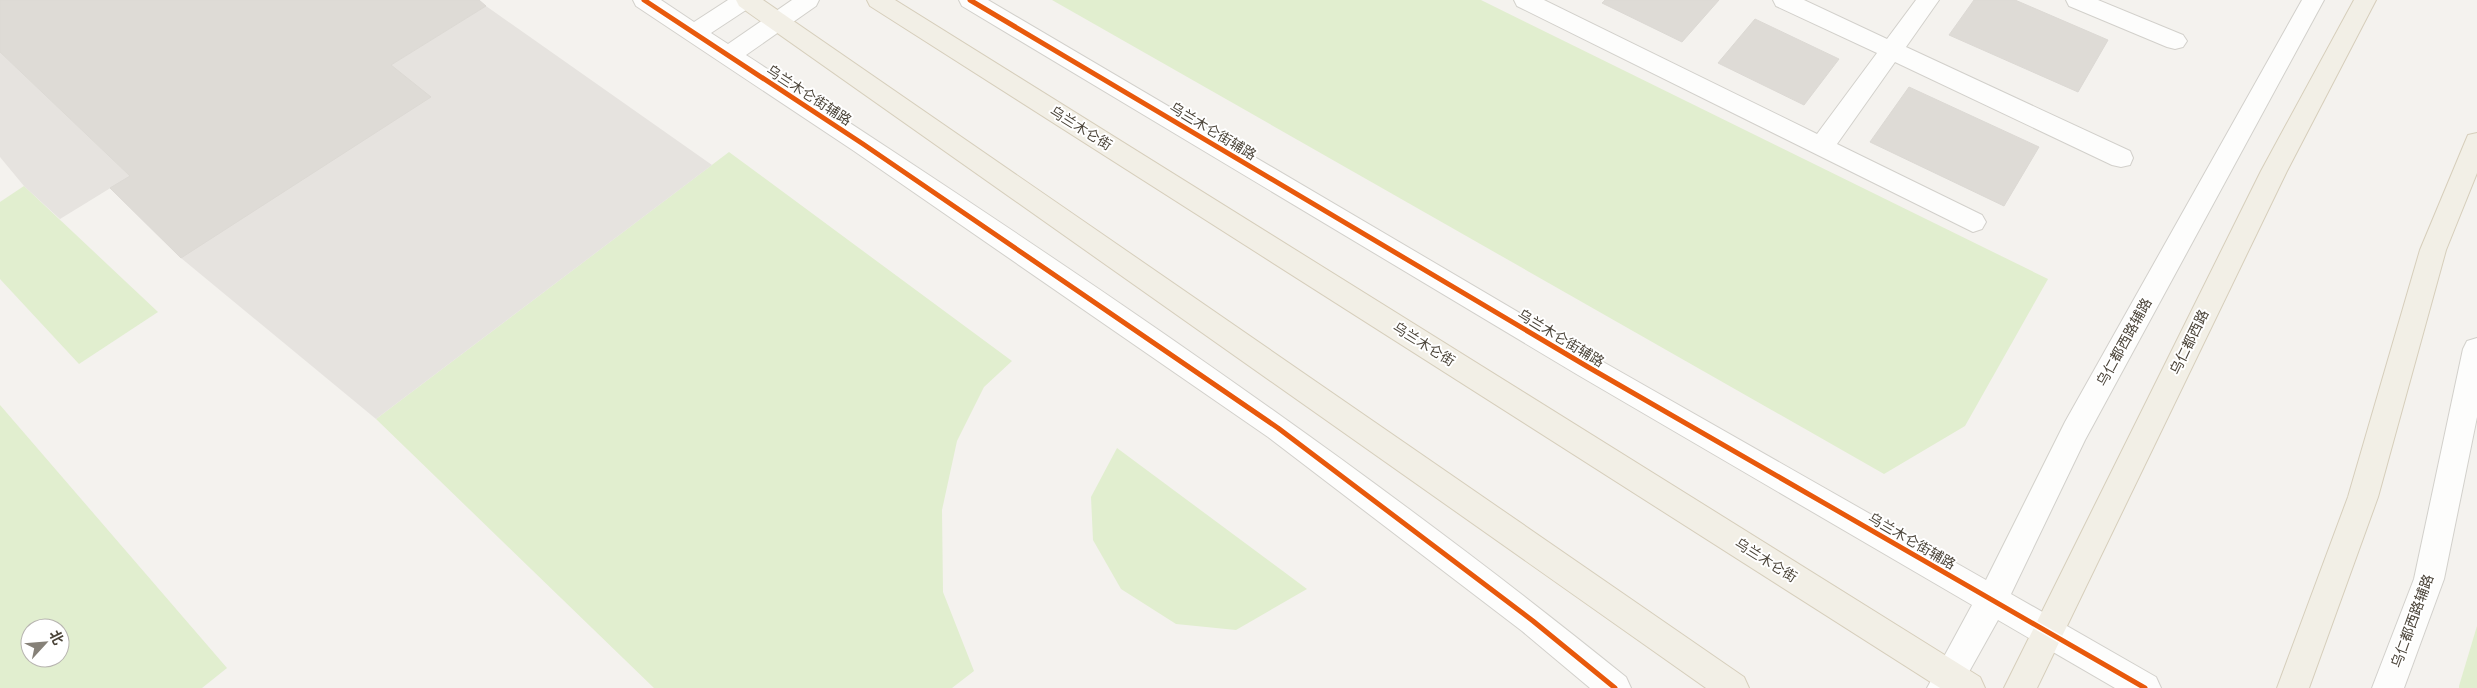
<svg xmlns="http://www.w3.org/2000/svg" width="2477" height="688" font-family="Arial,'Noto Sans SC',sans-serif">
<style>
.green{fill:#e1eecf;fill-rule:evenodd}
.parking{fill:#e6e3df}
.building{fill:#dedbd6;stroke:#dcd9d4}
.lines{fill:none;stroke-linecap:round;stroke-linejoin:round}
.minor-casing{stroke:#d2d0cb;stroke-width:2}
.major-casing{stroke:#d6cebb;stroke-width:2}
.minor{fill:#fdfdfc;fill-rule:evenodd}
.major{fill:#f2efe6;fill-rule:evenodd}
.cycleway-casing{stroke:#fff;stroke-width:8}
.cycleway{stroke:#e8590c;stroke-width:5}
.labels{text-anchor:middle;dominant-baseline:central;stroke-width:4;stroke-linejoin:round;paint-order:stroke}
.street-label{font-size:14px;fill:#4b4439;stroke:#fff}
</style>
<rect width="100%" height="100%" fill="#f4f2ee"/>
<g class="green">
<polygon points="1052,0 1481,0 2048,279 1965,426 1884,474"/>
<polygon points="729,152 1012,361 984,387 957,441 942,510 943,592 974,671 952,688 654,688 376,419"/>
<polygon points="24,186 158,312 79,364 0,279 0,202"/>
<path d="M0 405 227 668 202 688H0ZM30 628H60V658H30Z"/>
<polygon points="1117,448 1307,589 1236,630 1176,624 1121,589 1093,540 1091,497"/>
<polygon points="2477,626 2477,688 2459,688 2459,686"/>
</g>
<g class="parking">
<polygon points="486,6 712,165 376,419 181,258 391,65"/>
<polygon points="0,52 130,176 60,219 24,186 0,157"/>
</g>
<g class="building">
<polygon points="0,0 479,0 486,6 391,65 431,97 181,258 110,188 130,176 0,52"/>
<polygon points="1605,0 1719,0 1682,42 1602,3"/>
<polygon points="1974,0 2015,0 2108,40 2078,92 1949,35"/>
<polygon points="1755,19 1839,59 1804,105 1718,63"/>
<polygon points="1909,87 2039,147 2004,206 1870,142"/>
</g>
<g class="lines">
<defs>
<g id="minor">
<path d="M633 0H661L694 22 728 0H755L752 6 711 33 728 44 792 0H819L816 6 746 55C1047 251 1347 451 1626 677L1631 688H1590L1522 631 1268 437 854 151 636 6Z"/>
<polygon points="959,0 988,0 1598,359 1986,580 2065,422 2302,0 2324,0 2085,440 2011,594 2156,677 2161,688 2115,688 1998,620 1960,688 1927,688 1972,605 1578,375 962,6"/>
<polygon points="1514,0 1544,0 1817,134 1877,53 1776,6 1773,0 1804,0 1887,39 1916,0 1939,0 1906,47 2130,151 2133,158 2130,165 2121,167 2112,165 1895,62 1837,144 1982,215 1986,222 1982,229 1973,232 1517,6"/>
<polygon points="2066,0 2098,0 2183,35 2187,41 2183,47 2175,49 2167,47 2069,6"/>
<polygon points="2477,338 2477,417 2444,579 2404,688 2372,688 2414,579 2463,349 2467,341"/>
</g>
<g id="major">
<polygon points="736,0 763,0 1744,677 1749,688 1706,688 739,6"/>
<polygon points="867,0 895,0 1980,677 1985,688 1940,688 870,6"/>
<polygon points="2354,0 2376,0 2287,171 2037,688 2004,688 2261,171"/>
<polygon points="2477,133 2477,173 2446,250 2378,497 2309,688 2277,688 2348,497 2420,250 2465,142 2468,135"/>
</g>
</defs>
<use href="#minor" class="minor-casing"/>
<use href="#major" class="major-casing"/>
<use href="#minor" class="minor"/>
<use href="#major" class="major"/>
<defs>
<g id="cycleway">
<polyline points="644,0 863,144 1278,428 1533,621 1615,688"/>
<polyline points="970,0 1588,367 2145,688"/>
</g>
</defs>
<use href="#cycleway" class="cycleway-casing"/>
<use href="#cycleway" class="cycleway"/>
</g>
<g class="labels">
<g class="street-label">
<text transform="translate(809 95) rotate(33)">乌兰木仑街辅路</text>
<text transform="translate(1081 128) rotate(32)">乌兰木仑街</text>
<text transform="translate(1213 131) rotate(31)">乌兰木仑街辅路</text>
<text transform="translate(1561 338) rotate(31)">乌兰木仑街辅路</text>
<text transform="translate(2124 342) rotate(-61)">乌仁都西路辅路</text>
<text transform="translate(2189 342) rotate(-64)">乌仁都西路</text>
<text transform="translate(1424 344) rotate(32)">乌兰木仑街</text>
<text transform="translate(1912 541) rotate(30)">乌兰木仑街辅路</text>
<text transform="translate(1766 560) rotate(32)">乌兰木仑街</text>
<text transform="translate(2412 621) rotate(-70)">乌仁都西路辅路</text>
</g>
</g>
<g transform="translate(45 643) rotate(64)"><circle r="24" fill="#ffffff" stroke="#b7b4b0"/>
<path d="M0-4L9 19L0 12L-9 19Z" fill="#868178"/>
<text y="-8" font-size="14" font-weight="bold" text-anchor="middle" fill="#4b4439">北</text>
</g>
</svg>
